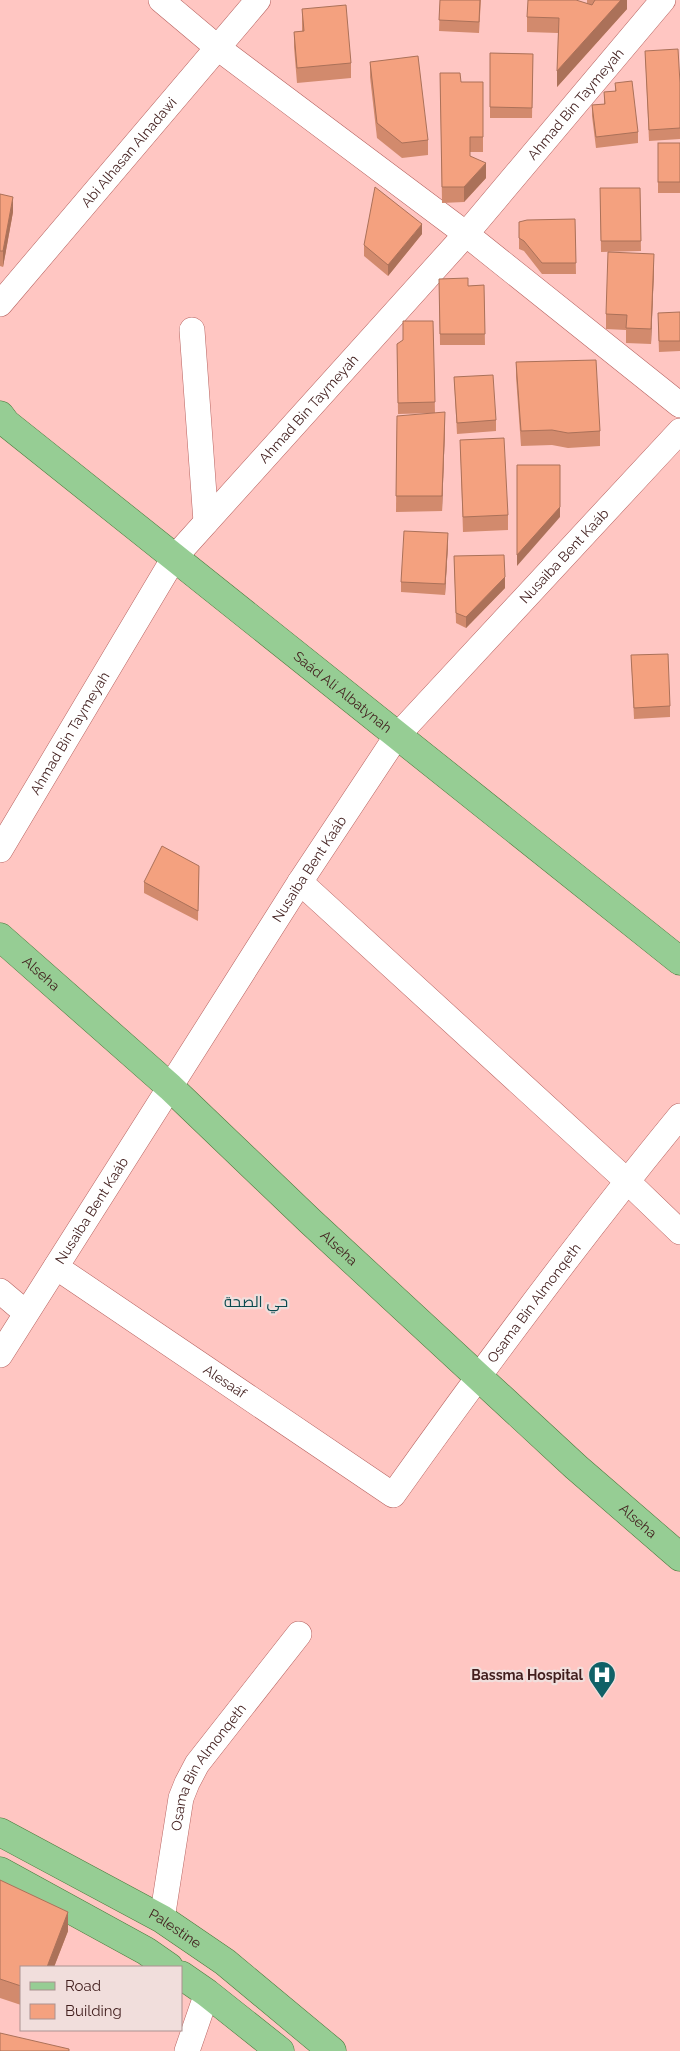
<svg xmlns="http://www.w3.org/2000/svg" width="680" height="2051" font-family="Raleway,Cairo,sans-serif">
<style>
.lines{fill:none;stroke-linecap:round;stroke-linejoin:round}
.minor-casing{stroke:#b76360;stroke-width:26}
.major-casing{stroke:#4b7a3c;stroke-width:29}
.minor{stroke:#fff;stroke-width:25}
.major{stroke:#96cd94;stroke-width:28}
.wall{fill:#d28a6d}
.shaded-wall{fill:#ab7159}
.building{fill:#f4a17f;stroke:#ab7159}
.labels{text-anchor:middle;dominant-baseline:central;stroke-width:4.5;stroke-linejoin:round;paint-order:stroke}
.street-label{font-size:14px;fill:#411e1d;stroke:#f1dedc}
.poi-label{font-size:14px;font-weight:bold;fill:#411e1d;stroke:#f1dedc;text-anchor:end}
.neighbourhood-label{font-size:15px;fill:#094a4f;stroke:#f1dedc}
</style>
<rect width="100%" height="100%" fill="#ffc6c2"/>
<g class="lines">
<defs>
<g id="minor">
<polyline points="161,0 218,48 466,234 680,405"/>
<path id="s1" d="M0 304 258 0"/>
<polyline points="192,330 206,522"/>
<path id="s2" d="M0 850 174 558 466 234 663 0"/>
<polyline points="300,882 627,1181 680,1232"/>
<path id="s3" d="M56 1267 393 1495C485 1366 579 1239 680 1116"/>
<polyline points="0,1291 26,1313"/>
<path id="s4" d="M0 1355 300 882 396 737 680 431"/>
<path id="s5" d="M162 1919 181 1798 187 1783 197 1764 299 1634"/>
<polyline points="187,2051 207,1993"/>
</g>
<g id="major">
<path id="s6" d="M0 415 6 423 680 961"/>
<path id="s7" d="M0 937 170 1087 310 1221 576 1467 680 1557"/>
<path id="s8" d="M0 1832 162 1919 225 1962 332 2051"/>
<polyline points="0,1871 146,1951 169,1967"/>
<polyline points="181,1975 207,1993 280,2051"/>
</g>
</defs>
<use href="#minor" class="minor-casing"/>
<use href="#major" class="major-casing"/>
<use href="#minor" class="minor"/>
<use href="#major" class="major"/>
</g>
<g class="wall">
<polygon points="440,0 481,0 479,33 439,31"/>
<polygon points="587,0 627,0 627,9 557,87 558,33 527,32 527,17 587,3"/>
<polygon points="302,9 351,63 351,78 297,83 294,47 294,32 302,31"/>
<polygon points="645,51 680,83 680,139 649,141"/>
<polygon points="490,53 533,54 532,118 490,118"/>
<polygon points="370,62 428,140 428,155 402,158 377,138 370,77"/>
<polygon points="440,73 461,82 483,82 483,152 470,152 470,156 486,178 464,202 442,203"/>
<polygon points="615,83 638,132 638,143 596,148 592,116 592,105 604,104 604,92 615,91"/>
<rect x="658" y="143" width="22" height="50"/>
<polygon points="600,188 640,188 641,251 601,252"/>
<polygon points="0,194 13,212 3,267 0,266"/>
<polygon points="575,219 576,274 542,274 524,251 519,249 519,222"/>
<polygon points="422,234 388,276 364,256 364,245"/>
<polygon points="654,269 651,344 626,343 626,330 606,329 606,314"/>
<polygon points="439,279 468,286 484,285 485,345 440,345"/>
<polygon points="680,312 680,351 659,352 658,323"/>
<polygon points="433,321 435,413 398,414 397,344"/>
<polygon points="516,362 600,431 600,446 568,448 552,445 521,446 516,377"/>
<polygon points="454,377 496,420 496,431 457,434"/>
<polygon points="397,416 445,428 442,511 396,512"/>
<polygon points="460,440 508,515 508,530 463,532"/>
<polygon points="448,544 445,595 401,592 401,582"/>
<polygon points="454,556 505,588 466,628 456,623"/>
<polygon points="631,655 670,706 670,717 634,719"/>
<polygon points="199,866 198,921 144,893 144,882"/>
<polygon points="0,1880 68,1931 54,1967 21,1967 21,2005 0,1998"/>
</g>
<g class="shaded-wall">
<polygon points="621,0 627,0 627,9 557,87 557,71"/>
<polygon points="486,163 486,178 464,202 464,187"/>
<polygon points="13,197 13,212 3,267 3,251"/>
<polygon points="422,224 422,234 388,276 388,265"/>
<polygon points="654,254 654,269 651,344 651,329"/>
<polygon points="445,412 445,428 442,511 442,496"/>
<polygon points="560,465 560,517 517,566 517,555"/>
<polygon points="448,533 448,544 445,595 445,584"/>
<polygon points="505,577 505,588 466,628 466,617"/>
<polygon points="68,1912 68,1931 54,1967 47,1967"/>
</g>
<g class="building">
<polygon points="440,0 480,0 479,22 439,20"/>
<polygon points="528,0 576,0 592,5 595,0 621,0 557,71 559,18 527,17"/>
<polygon points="346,5 351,63 297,68 294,32 304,31 302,9"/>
<polygon points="678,49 680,83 680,128 649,130 645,51"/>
<polygon points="490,53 533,54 532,108 490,107"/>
<polygon points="418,56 428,140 402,143 377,123 370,62"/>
<polygon points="440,73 460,73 461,82 483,82 483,137 470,137 470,156 486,163 464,187 442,187"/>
<polygon points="632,81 638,132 596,137 592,105 605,104 604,92 616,91 615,83"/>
<rect x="658" y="143" width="22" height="39"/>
<polygon points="375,187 422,224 388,265 364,245"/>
<polygon points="600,188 640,188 641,241 601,241"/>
<polygon points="0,194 13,197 3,251 0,251"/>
<polygon points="575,219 576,263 542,263 524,241 519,238 519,222 527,220"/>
<polygon points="608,252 654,254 651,329 626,328 627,315 606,314"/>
<polygon points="468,278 468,286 484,285 485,334 440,334 439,279"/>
<polygon points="680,312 680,341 659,341 658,313"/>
<polygon points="403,321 433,321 435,402 398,403 397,344 403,340"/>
<polygon points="596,360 600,431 568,433 552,430 521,431 516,362"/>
<polygon points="493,375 496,420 457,423 454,377"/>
<polygon points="445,412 442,496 396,496 397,416"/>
<polygon points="504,438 508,515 463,517 460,440"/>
<polygon points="517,465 560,465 560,507 517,555"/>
<polygon points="404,531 448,533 445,584 401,582"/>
<polygon points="504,555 505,577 466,617 456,613 454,556"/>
<polygon points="668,654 670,706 634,708 631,655"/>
<polygon points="162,846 199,866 198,911 144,882"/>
<polygon points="0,1880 68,1912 47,1967 21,1967 21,1986 0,1979"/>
<polygon points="0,2033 69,2049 69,2051 0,2051"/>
</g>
<defs>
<symbol id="hospital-pin" viewBox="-11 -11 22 30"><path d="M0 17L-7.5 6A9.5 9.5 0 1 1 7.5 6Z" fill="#106167" stroke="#f1dedc"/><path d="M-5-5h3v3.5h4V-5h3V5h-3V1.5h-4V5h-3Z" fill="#fff"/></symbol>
</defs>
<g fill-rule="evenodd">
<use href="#hospital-pin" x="586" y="1659" width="32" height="43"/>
</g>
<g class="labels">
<g class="street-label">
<text stroke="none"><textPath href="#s2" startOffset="946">Ahmad Bin Taymeyah</textPath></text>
<text stroke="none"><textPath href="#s1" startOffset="199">Abi Alhasan Alnadawi</textPath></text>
<text stroke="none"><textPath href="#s2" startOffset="541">Ahmad Bin Taymeyah</textPath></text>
<text stroke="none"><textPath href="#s4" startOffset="981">Nusaiba Bent Kaáb</textPath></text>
<text stroke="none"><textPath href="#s6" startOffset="441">Saád Ali Albatynah</textPath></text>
<text stroke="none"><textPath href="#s2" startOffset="136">Ahmad Bin Taymeyah</textPath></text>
<text stroke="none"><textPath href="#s4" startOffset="576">Nusaiba Bent Kaáb</textPath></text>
<text stroke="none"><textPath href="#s7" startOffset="55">Alseha</textPath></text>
<text stroke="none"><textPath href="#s4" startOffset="171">Nusaiba Bent Kaáb</textPath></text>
<text stroke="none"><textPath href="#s7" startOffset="460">Alseha</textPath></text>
<text stroke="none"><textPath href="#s3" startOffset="645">Osama Bin Almonqeth</textPath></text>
<text stroke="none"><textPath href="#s3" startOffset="204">Alesaáf</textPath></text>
<text stroke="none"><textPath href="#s7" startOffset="865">Alseha</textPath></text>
<text stroke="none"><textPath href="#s5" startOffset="162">Osama Bin Almonqeth</textPath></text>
<text stroke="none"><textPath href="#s8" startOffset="200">Palestine</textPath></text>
</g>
<g class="poi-label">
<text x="583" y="1675">Bassma Hospital</text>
</g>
<g class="neighbourhood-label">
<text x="256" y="1302">حي الصحة</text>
</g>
</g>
<rect x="20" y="1966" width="162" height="65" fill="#f1dedc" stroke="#ab9190"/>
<rect x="30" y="1982" width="25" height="8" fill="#96cd94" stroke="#ab9190"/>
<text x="65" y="1991" font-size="15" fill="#411e1d">Road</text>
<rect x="30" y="2004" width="25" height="15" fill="#f4a17f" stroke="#ab9190"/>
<text x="65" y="2016" font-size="15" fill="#411e1d">Building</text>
</svg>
